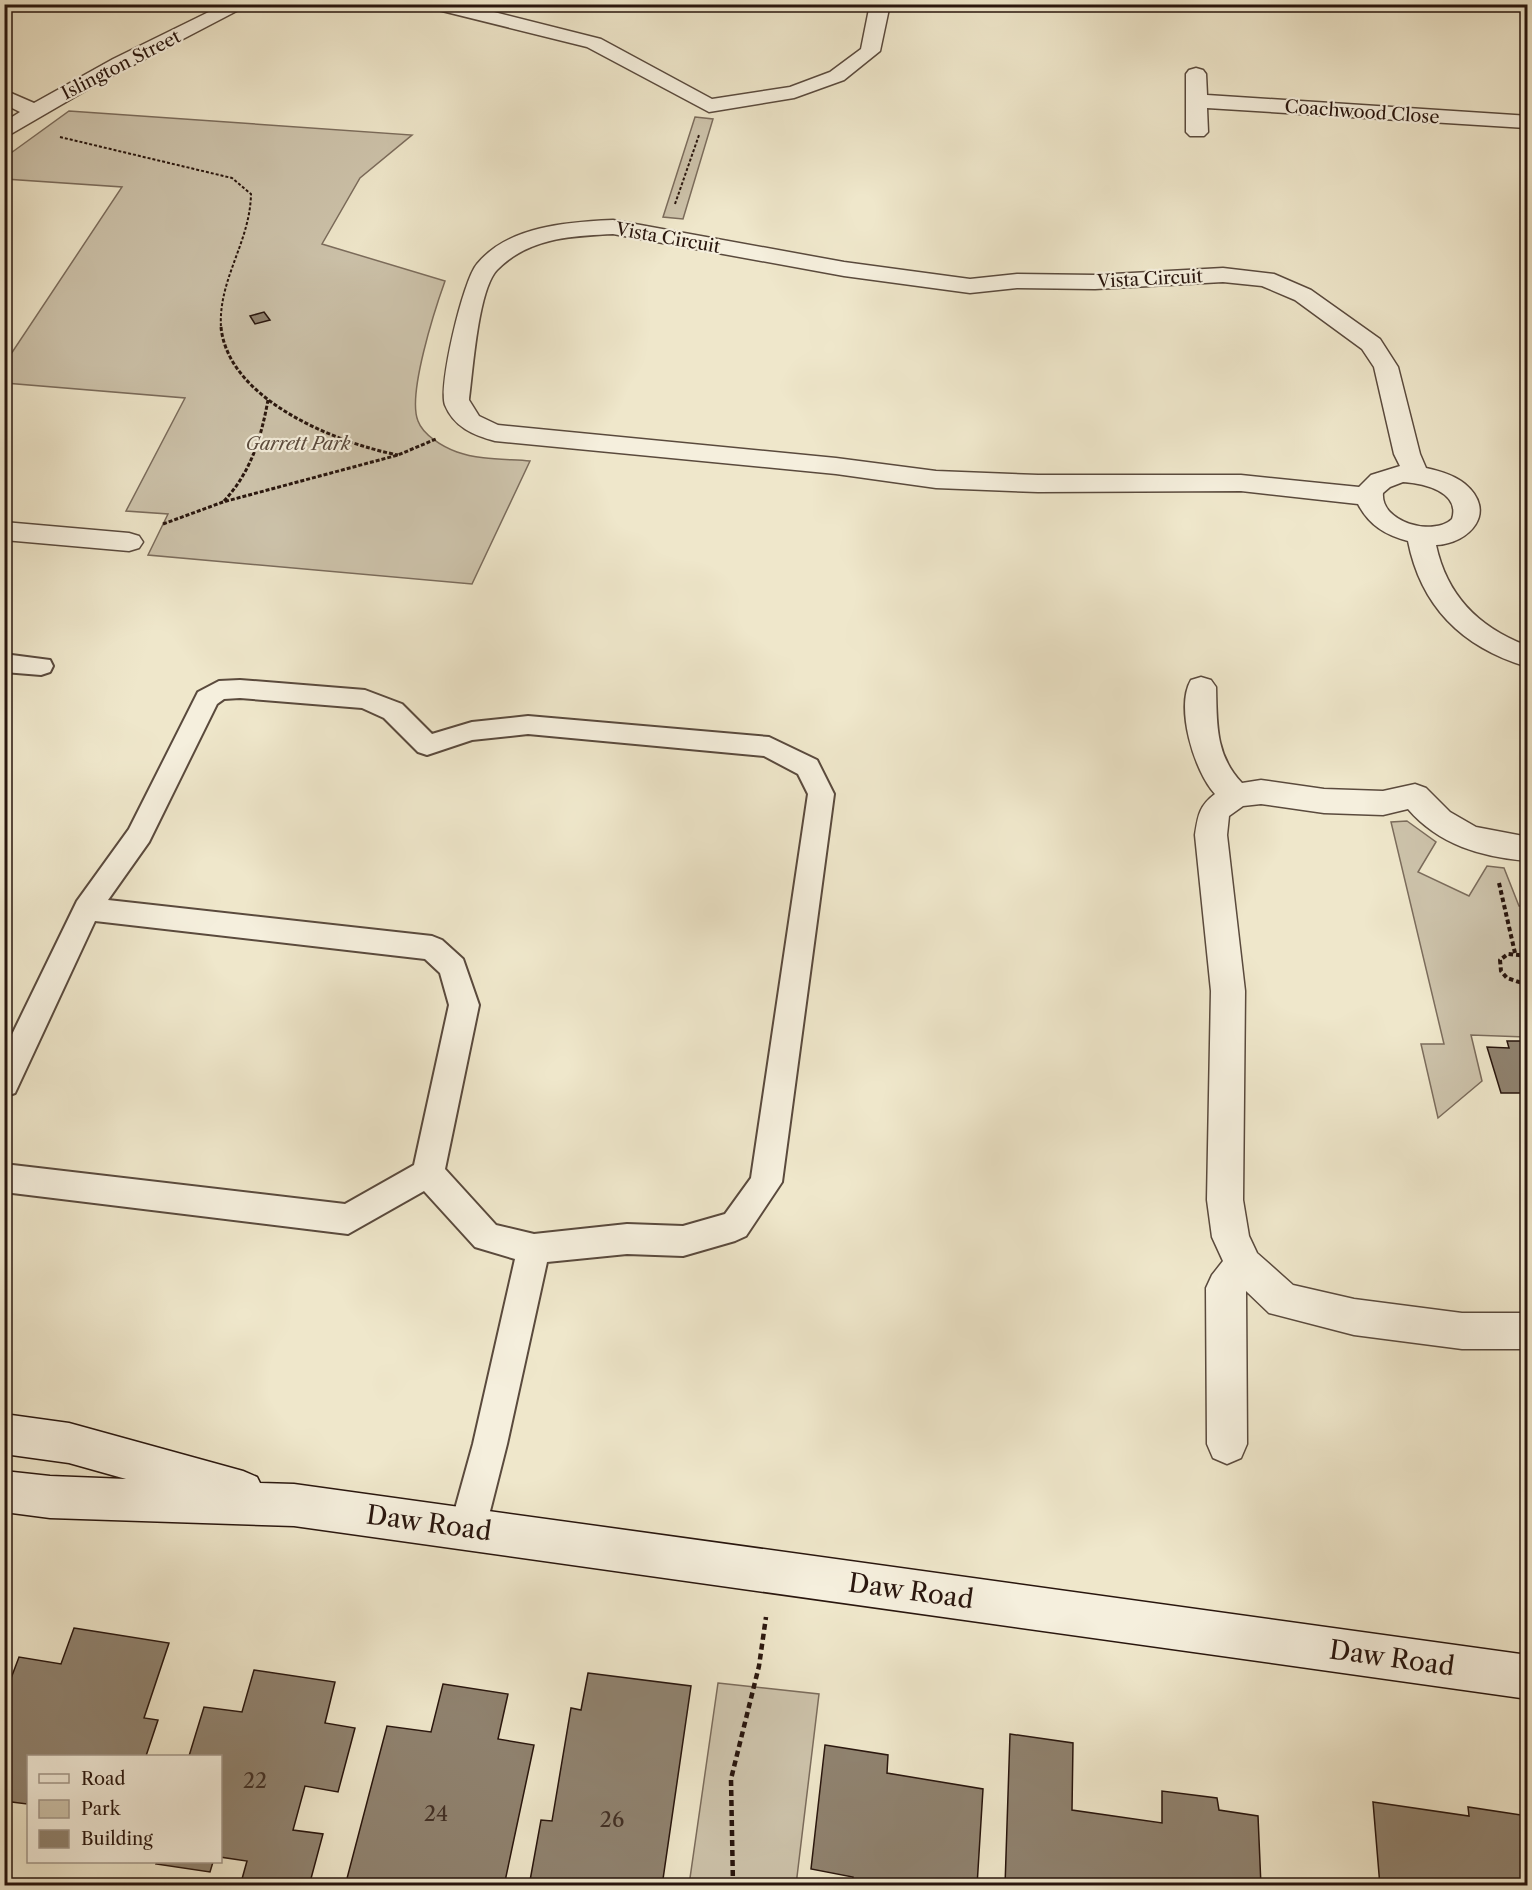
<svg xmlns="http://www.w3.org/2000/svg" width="1532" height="1890" font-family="'Libre Caslon Text',serif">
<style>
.green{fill:#cdc3ab;stroke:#7b6c5c;stroke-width:1.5}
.building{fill:#908370;stroke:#29160e;stroke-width:1.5}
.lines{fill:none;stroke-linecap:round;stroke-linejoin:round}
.lane-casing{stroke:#5a4a3d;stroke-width:4}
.street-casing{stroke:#5a4a3d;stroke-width:3}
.secondary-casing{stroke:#29160e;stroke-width:3}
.path-far3{stroke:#29160e;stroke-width:2;stroke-dasharray:3 2;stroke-linecap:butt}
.path-far2{stroke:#29160e;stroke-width:3;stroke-dasharray:4 2;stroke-linecap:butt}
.path-far1{stroke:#29160e;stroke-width:4;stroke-dasharray:4.5 3;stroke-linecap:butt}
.path{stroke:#29160e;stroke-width:4.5;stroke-dasharray:6 4;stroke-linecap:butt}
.lane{fill:#f5efdd;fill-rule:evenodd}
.street{fill:#f5efdd;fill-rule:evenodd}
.secondary{fill:#f5efdd;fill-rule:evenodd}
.labels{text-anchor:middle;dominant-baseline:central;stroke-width:4.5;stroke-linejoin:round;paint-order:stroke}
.far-street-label{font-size:18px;fill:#29160e;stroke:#f5efdd}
.far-park-label{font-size:18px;font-style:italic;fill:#5a4a3d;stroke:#f5efdd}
.near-number-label{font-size:21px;fill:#433126}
.near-street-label{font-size:26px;fill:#29160e;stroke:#f5efdd}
</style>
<rect width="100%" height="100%" fill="#efe7cb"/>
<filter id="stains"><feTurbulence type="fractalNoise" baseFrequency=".00333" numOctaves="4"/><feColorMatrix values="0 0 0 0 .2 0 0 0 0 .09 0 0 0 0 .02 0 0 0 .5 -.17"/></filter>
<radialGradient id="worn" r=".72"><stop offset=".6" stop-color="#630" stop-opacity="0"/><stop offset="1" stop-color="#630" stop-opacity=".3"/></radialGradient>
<g class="green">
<path d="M69 111 412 135 360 178 322 244 445 281C435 309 407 395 418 421 423 435 443 447 457 452 479 460 507 459 530 461L472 584 148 555 168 514 126 511 185 398 5 383V363L122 187 5 179 4 158Z"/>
<polygon points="695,117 713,119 683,219 663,217"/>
<polygon points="1407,821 1436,842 1418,872 1469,896 1487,866 1504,868 1519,906 1527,906 1527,1037 1471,1035 1482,1081 1438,1118 1421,1044 1444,1044 1391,822"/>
<polygon points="718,1683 819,1694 796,1885 689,1885"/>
</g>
<g class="building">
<polygon points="264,312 270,320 255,324 250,316"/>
<polygon points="1507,1041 1528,1041 1528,1102 1524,1102 1522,1093 1501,1093 1487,1047 1509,1048"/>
<polygon points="74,1628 169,1643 144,1718 158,1720 146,1756 28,1756 27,1804 4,1801 4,1697 19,1657 61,1664"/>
<polygon points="254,1670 335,1682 325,1723 355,1728 338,1792 305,1786 293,1830 323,1834 309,1886 240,1886 247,1861 220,1857 220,1756 189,1756 204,1707 242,1712"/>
<polygon points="588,1673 691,1686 662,1886 529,1886 541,1820 552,1821 571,1708 581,1710"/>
<polygon points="443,1684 508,1694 498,1739 534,1745 504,1886 345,1886 387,1726 431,1732"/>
<polygon points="1010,1734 1073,1743 1072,1810 1162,1823 1162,1791 1217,1798 1219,1810 1258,1816 1261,1886 1005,1886"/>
<polygon points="825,1745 888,1755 887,1773 983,1789 977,1886 852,1886 853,1877 811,1869"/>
<polygon points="1373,1802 1469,1816 1468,1807 1528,1816 1528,1886 1380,1886"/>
<polygon points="157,1862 213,1862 210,1872 156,1864"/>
</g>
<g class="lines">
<defs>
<g id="lane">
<polygon points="4,654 50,660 53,666 50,672 41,675 4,672"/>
<path d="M240 680 365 690 402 704 432 734 472 722 528 716 769 737 817 760 834 794 782 1182 746 1236 735 1241 683 1256 627 1254 547 1262 507 1444 486 1527 481 1540 468 1545 455 1540 450 1527 473 1444 515 1259 475 1247 424 1191 348 1234 4 1192V1164L345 1204 414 1165 449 1005 440 973 425 959 95 921 15 1093 4 1097V1051L77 901 129 829 198 692 219 681ZM240 698 362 708 384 718 418 752 427 755 472 740 528 734 764 756 798 774 808 794 751 1178 725 1214 683 1226 627 1224 534 1234 496 1225 445 1169 479 1005 463 959 442 940 432 936 108 900 149 842 217 704 224 699Z"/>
</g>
<g id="street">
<polygon points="225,4 250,4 97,84 4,138 4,122 20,112 4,104 4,90 34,103 113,59"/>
<polygon points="428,4 462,4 601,39 712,99 790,87 830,72 861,49 870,4 890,4 880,51 844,80 794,98 709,112 587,47 430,8"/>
<polygon points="1196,68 1203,70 1206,74 1207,95 1528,116 1528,128 1207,108 1208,132 1204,136 1190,136 1186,132 1186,74 1189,70"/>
<path d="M613 220 844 262 970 279 1017 274 1095 275 1223 268 1274 274 1311 290 1380 339 1398 367 1420 454 1426 468C1440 471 1454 475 1465 484 1498 512 1470 543 1436 545 1447 596 1479 628 1528 646V667C1463 648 1421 607 1408 541 1385 535 1369 525 1358 504L1241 491 1038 492 936 488 836 474 495 441C473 435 454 427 445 405 438 387 463 280 477 264 508 226 568 222 613 220ZM613 234 844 276 970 293 1017 288 1095 289 1223 282 1262 286 1295 300 1362 349 1374 367 1394 454 1400 466 1371 475 1359 487 1241 475H1038L936 471 836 458 498 425 479 416 469 400C473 371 478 290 497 270 528 238 571 236 613 234ZM1403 482C1423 483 1461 492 1452 519 1433 537 1380 522 1383 493L1390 487Z"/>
<polygon points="4,522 129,533 139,536 143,542 139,548 129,551 4,540"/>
<path d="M1201 677 1211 680 1216 687C1217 723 1215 755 1242 783L1261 780 1324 789 1383 791 1415 784 1426 788 1450 812 1476 827 1528 837V861C1482 857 1439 845 1408 809L1383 815 1324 813 1261 804 1243 806 1229 816 1227 835 1245 991 1243 1200 1249 1236 1257 1253 1293 1285 1354 1299 1462 1313H1528V1349H1462L1354 1335 1269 1313 1246 1291 1247 1444 1241 1458 1227 1464 1213 1458 1207 1444 1206 1288 1212 1275 1223 1261 1212 1237 1207 1200 1211 991 1195 835C1198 816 1199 806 1215 794 1194 771 1175 707 1191 680Z"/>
</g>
<polygon id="secondary" points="4,1414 69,1423 243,1471 257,1477 260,1483 294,1484 1528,1655 1528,1699 294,1526 50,1518 4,1512 4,1471 50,1476 126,1479 69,1463 4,1454"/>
</defs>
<use href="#lane" class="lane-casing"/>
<use href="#street" class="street-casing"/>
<use href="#secondary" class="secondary-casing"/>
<g class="path-far3">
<path d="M60 137 232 178 251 194C250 243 218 279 221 328"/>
<polyline points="675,204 699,135"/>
</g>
<g class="path-far2">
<path d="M221 327C228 400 337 443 398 455"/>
<path d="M224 501C251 472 261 438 268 400"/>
<polyline points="163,524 223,502 398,455 436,439"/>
</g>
<g class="path-far1">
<polyline points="1499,883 1515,953"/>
<polyline points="1528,956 1508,954 1500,960 1501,971 1507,978 1528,985"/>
<polyline points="1523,985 1528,1000"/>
</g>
<polyline class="path" points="733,1886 731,1779 759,1666 766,1617"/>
<use href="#lane" class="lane"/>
<use href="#street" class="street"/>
<use href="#secondary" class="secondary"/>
</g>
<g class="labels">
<g class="far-street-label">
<text transform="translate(121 65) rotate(-27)">Islington Street</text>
<text transform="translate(1362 112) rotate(4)">Coachwood Close</text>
<text transform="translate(668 238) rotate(10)">Vista Circuit</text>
<text transform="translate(1150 279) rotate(-3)">Vista Circuit</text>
</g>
<g class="far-park-label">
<text x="298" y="444">Garrett Park</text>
</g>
<g class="near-number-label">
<text x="255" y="1780">22</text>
<text x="436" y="1813">24</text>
<text x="612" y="1819">26</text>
</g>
<g class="near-street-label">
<text transform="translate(429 1523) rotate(8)">Daw Road</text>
<text transform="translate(911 1591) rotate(8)">Daw Road</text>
<text transform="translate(1392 1658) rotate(8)">Daw Road</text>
</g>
</g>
<rect width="1532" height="1890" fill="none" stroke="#efe7cb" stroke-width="24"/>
<rect x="6" y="6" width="1520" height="1878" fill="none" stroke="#29160e" stroke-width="3"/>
<rect x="12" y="12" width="1508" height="1866" fill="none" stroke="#29160e" stroke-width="1.5"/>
<rect x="27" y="1755" width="195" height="108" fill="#f5efdd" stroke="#a3988a" stroke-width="1.5"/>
<rect x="39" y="1774" width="30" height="9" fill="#f5efdd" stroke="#a3988a" stroke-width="1.5"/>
<text x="81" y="1785" font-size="18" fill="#29160e">Road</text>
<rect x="39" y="1800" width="30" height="18" fill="#cdc3ab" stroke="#a3988a" stroke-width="1.5"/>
<text x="81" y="1815" font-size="18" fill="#29160e">Park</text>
<rect x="39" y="1830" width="30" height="18" fill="#908370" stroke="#a3988a" stroke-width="1.5"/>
<text x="81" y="1845" font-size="18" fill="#29160e">Building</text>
<rect width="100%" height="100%" filter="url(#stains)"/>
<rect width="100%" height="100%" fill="url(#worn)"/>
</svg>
